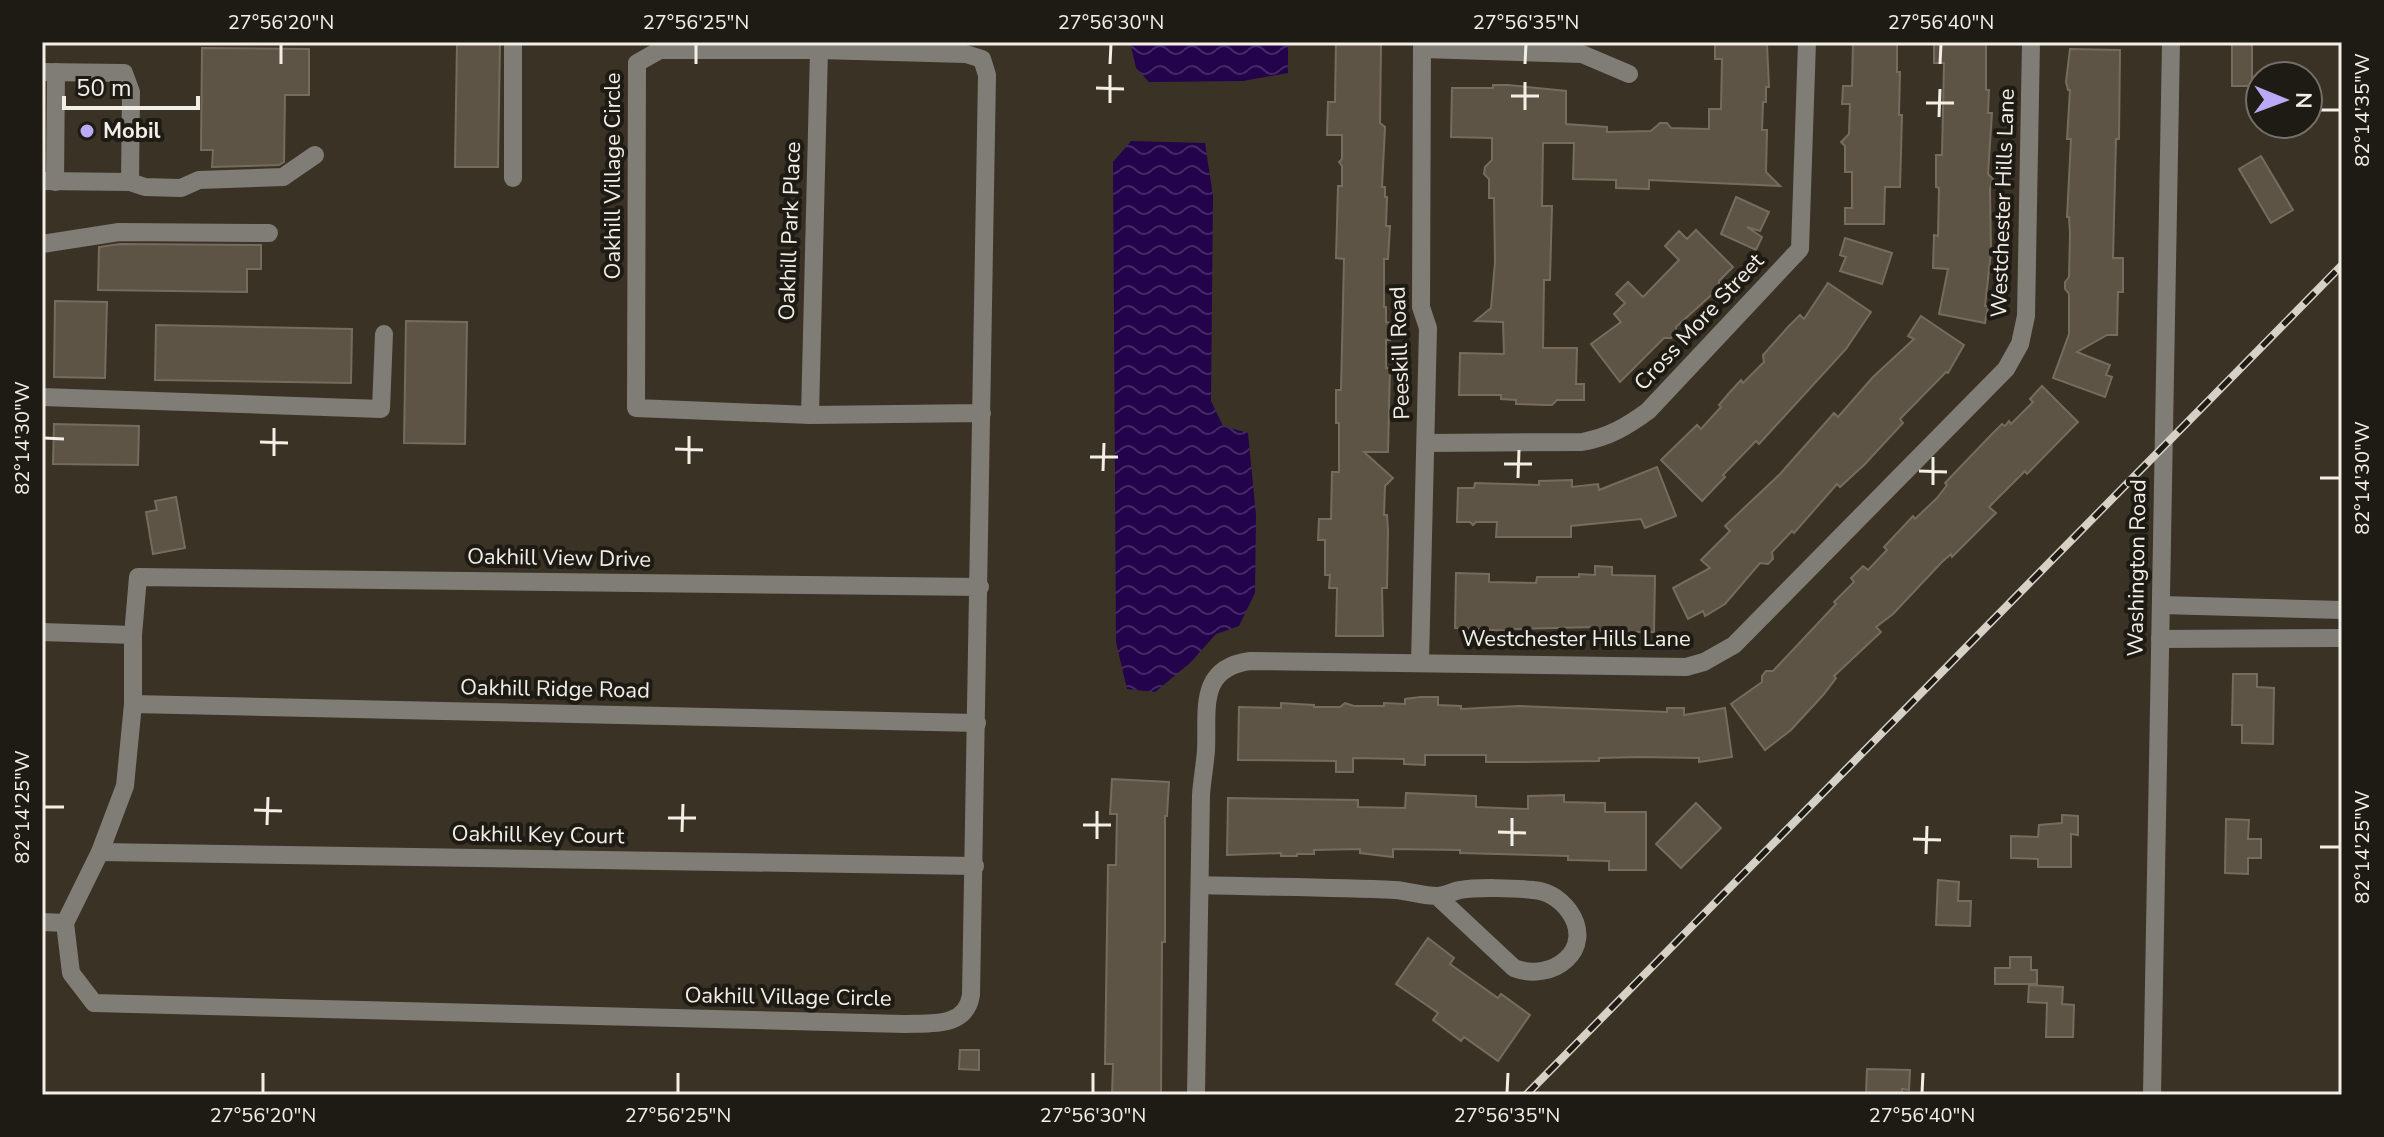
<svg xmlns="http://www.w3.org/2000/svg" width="2384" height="1137" font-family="'Nunito Sans',sans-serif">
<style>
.water{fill:url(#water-waves)}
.building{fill:#5d5446;stroke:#756c5d;stroke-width:2}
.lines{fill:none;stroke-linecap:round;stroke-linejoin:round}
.minor{stroke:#807c76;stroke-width:18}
.rail-casing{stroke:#d6d1c7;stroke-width:8}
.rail{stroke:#1e1a14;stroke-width:5;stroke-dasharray:15;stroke-linecap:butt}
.ticks{fill:none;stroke:#f4efe6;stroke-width:3}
.poi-dot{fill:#baaaf6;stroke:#1e1a14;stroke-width:3}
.labels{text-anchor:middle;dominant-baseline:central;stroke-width:8;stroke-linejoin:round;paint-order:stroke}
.poi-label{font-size:22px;font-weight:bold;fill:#f4efe6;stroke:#1e1a14;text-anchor:start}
.street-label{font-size:22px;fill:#f4efe6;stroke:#1e1a14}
.neatline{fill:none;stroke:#f4efe6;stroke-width:3}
.ticks-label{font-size:20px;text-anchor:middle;fill:#f4efe6}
</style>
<defs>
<pattern id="water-waves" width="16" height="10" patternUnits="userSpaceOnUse" patternTransform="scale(2)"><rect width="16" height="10" fill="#22034c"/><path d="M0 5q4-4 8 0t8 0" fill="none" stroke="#432866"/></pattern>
</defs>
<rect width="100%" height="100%" fill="#3a3224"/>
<g class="water">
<polygon points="1130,42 1288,42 1288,73 1243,81 1149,82 1136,68"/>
<polygon points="1131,141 1205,143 1213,196 1211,401 1223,426 1248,433 1256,515 1255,593 1239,626 1216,634 1190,663 1155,692 1127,689 1116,642 1113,162"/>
</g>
<g class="building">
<polygon points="457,42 500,42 498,167 455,167"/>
<polygon points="1336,42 1381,42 1380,123 1385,127 1382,187 1385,187 1385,197 1387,197 1386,226 1390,226 1388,259 1384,259 1384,307 1386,307 1386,322 1390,323 1390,340 1386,340 1386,368 1390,368 1388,452 1364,452 1393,478 1385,486 1384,515 1387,515 1388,530 1387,588 1382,588 1383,636 1336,636 1337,588 1329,588 1330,575 1325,575 1325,540 1318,540 1319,519 1331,519 1332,472 1339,472 1339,423 1336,423 1336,390 1341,390 1344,259 1336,258 1338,186 1342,186 1342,166 1339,162 1342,159 1342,135 1327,135 1328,102 1335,102"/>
<polygon points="1715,42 1767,44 1769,87 1766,87 1766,102 1763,102 1762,130 1767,130 1766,172 1780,186 1649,180 1649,189 1616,188 1616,180 1573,179 1574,143 1543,143 1542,206 1552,206 1550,280 1544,280 1543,348 1577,348 1576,384 1584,384 1584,400 1557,400 1552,405 1546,405 1516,404 1516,400 1501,399 1501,395 1459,395 1460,353 1504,354 1503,322 1475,321 1491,308 1495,262 1494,198 1489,198 1489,179 1484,174 1485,167 1492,160 1492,138 1451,137 1452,88 1493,88 1493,85 1508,85 1566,91 1566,124 1607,127 1607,132 1651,131 1660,123 1667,123 1671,128 1709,129 1709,109 1721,109 1722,59 1715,59"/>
<polygon points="1853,42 1897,42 1897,72 1900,72 1899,115 1902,115 1900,187 1885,187 1884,224 1845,224 1845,208 1852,208 1852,172 1845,172 1845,146 1841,142 1849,134 1850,104 1842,104 1843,86 1852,86"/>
<polygon points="1934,42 1986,42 1986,90 1989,90 1988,113 1992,113 1988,174 1993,179 1990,188 1991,252 1985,306 1988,306 1985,323 1939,314 1948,269 1933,268 1934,235 1938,236 1939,188 1936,187 1936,155 1942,155 1944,63 1934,63"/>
<rect x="2232" y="42" width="20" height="44"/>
<polygon points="202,48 309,49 309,95 285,95 284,162 279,165 212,167 213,150 201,150"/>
<polygon points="2070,49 2120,50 2119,139 2116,139 2113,258 2123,258 2123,292 2118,292 2117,335 2107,335 2077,352 2110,365 2106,375 2112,377 2105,397 2053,378 2069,334 2069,294 2065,289 2065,282 2069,277 2070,233 2069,217 2067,217 2071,139 2067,139 2070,90 2068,90 2066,82"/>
<polygon points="2261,156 2293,210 2271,223 2239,169"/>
<polygon points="1736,197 1769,212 1760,231 1747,227 1762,237 1756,250 1721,234"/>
<polygon points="1696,230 1733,267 1719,281 1719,288 1676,327 1676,333 1671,338 1664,338 1620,382 1591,344 1621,322 1614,314 1625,303 1616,294 1628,282 1643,297 1679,260 1665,246 1679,231 1687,239"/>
<polygon points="1845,238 1892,253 1882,284 1840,271 1846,257 1840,255"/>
<polygon points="120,244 261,245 261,269 247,269 247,292 98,290 99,247"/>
<polygon points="1828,283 1871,312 1846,349 1759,444 1756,441 1723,475 1725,477 1702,501 1661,460 1697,425 1701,429 1721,407 1719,405 1730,392 1741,380 1743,383 1764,362 1763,355 1788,327 1800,315 1804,319"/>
<polygon points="55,301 107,302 105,378 54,377"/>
<polygon points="1921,316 1964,345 1948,373 1946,372 1900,419 1903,423 1865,464 1840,487 1837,484 1794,533 1792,531 1772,552 1773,559 1768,564 1760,563 1725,604 1705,616 1703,611 1688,619 1673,588 1710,568 1701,560 1730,531 1725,526 1780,474 1834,413 1838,417 1873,377 1914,339 1908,336"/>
<polygon points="406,321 467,322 465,444 404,443"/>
<polygon points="156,325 352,329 351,383 155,380"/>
<polygon points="2042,386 2078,422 2027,474 2025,471 1989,507 1996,513 1952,557 1951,554 1941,563 1893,614 1876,627 1881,632 1834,676 1836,678 1824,694 1791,730 1765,750 1731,704 1762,682 1762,676 1766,671 1773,671 1836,604 1834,602 1854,582 1851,578 1863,566 1868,570 1887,550 1884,547 1913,516 1915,519 1937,498 1947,485 1945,483 1990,436 2002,424 2005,426 2009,421 2011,424 2033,402 2030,399"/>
<polygon points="54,424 139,426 138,465 53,464"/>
<polygon points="1657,467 1676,516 1645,528 1641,519 1571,526 1571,537 1496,537 1497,522 1476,522 1473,525 1470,522 1457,522 1458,488 1474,488 1475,483 1539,485 1539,481 1572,480 1572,487 1598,484 1599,490"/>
<polygon points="176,497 185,548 153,554 146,512 157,510 155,501"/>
<polygon points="1595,566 1612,567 1612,575 1655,576 1654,632 1602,632 1597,627 1513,629 1513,631 1455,628 1456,573 1489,574 1489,582 1536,583 1537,577 1579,577 1579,574 1595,575"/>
<polygon points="2233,674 2257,674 2257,687 2274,688 2273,744 2242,743 2242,725 2232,725"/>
<polygon points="1421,697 1438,697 1438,705 1461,706 1461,709 1519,706 1667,712 1667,708 1684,708 1684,715 1725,708 1732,757 1699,762 1699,758 1640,757 1599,758 1599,761 1518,762 1486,762 1486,755 1425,755 1425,765 1404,764 1404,759 1353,758 1353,772 1336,772 1336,761 1238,760 1239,707 1281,708 1281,703 1314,705 1314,707 1340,707 1345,703 1354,706 1384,706 1384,703 1405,704 1405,699"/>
<polygon points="1112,779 1169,782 1167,816 1165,816 1165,942 1162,942 1161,1095 1112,1095 1113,1064 1105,1064 1108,865 1116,865 1117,814 1110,814"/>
<polygon points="1406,793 1476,796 1476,807 1528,809 1528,796 1564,795 1564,802 1605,803 1605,812 1646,812 1646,870 1609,870 1609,861 1568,860 1568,856 1460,853 1460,850 1393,849 1393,857 1360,853 1360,849 1314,850 1314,854 1297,854 1297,856 1281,856 1281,853 1227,855 1228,798 1358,800 1358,807 1405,808"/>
<polygon points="1696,803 1721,828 1681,868 1656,844"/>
<polygon points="2062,815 2078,816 2078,835 2071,834 2071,867 2038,867 2038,859 2011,858 2011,836 2038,837 2039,825 2062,823"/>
<polygon points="2226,819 2249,820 2248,839 2261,839 2261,858 2248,858 2248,874 2225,873"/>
<polygon points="1938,880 1959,882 1958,901 1971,901 1970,926 1936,925"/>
<polygon points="1428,938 1454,958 1450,964 1498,998 1501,994 1530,1015 1498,1061 1464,1037 1461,1041 1433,1020 1438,1013 1396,984"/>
<polygon points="2010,957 2031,957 2031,970 2037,970 2037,984 1995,984 1995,968 2010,968"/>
<polygon points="2029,985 2063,987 2062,1004 2074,1005 2073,1037 2046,1037 2047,1003 2028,1002"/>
<polygon points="960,1050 979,1050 979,1070 959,1069"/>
<polygon points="1867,1069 1910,1070 1909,1090 1902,1089 1902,1095 1866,1095"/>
</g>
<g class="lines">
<g class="minor">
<polyline points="1422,49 1582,54 1629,74"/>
<polyline points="42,72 124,73 131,92 130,182 42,181"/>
<polyline points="513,178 513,42"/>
<polyline points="55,182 56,72"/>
<polyline points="130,182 145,187 181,188 199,180 283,177 315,155"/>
<polyline points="42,244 119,232 269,233"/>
<polyline points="42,397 381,409 384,334"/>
<polyline points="810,415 819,50"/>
<path d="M1427 443 1582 442C1609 437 1626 427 1648 411L1800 249 1807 42"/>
<path d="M980 587 138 577 133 635V704L125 786 100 852 65 923 71 973 94 1003 904 1024C931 1023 966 1028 971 995L987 75 982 59 966 54 819 50H660L637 63 636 408 810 415 982 413"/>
<polyline points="2161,605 2342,610"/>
<polyline points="42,632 133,635"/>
<polyline points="2160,639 2342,638"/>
<polyline points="1420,663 1428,328 1421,307 1422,42"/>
<polyline points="133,704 977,723"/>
<polyline points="100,852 975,866"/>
<path d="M1200 885C1265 887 1330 887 1395 890 1409 891 1423 896 1437 896 1445 896 1453 891 1460 890 1476 887 1516 888 1533 890 1548 891 1560 899 1569 911 1596 949 1553 983 1514 968L1438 897"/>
<polyline points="42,922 65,923"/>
<path d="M1196 1095 1201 795C1202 780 1205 765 1206 750 1208 711 1197 668 1250 661L1686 667 1704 662 1734 645 2006 369 2020 344 2026 316 2031 42"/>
<polyline points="2152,1095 2171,42"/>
</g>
<defs>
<polyline id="rail" points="1526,1095 2342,265"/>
</defs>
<use href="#rail" class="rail-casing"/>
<use href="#rail" class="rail"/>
</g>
<path class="ticks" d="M281 64V44M696 64V44M1110 64 1111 44M1525 64 1526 44M1940 64 1941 44M1096 88 1124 89M1511 96H1539M1110 103V75M1926 103H1954M1525 110V82M2320 110H2340M1939 117 1940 89M44 438 64 439M260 442 288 443M675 449 703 450M274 456V428M1090 457H1118M689 464V436M1504 464H1532M1103 471 1104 443M1919 471 1947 472M1518 478 1519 450M2320 478H2340M1933 485V457M44 807H64M254 810 282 811M668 818H696M267 825 268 797M1083 825H1111M682 832 683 804M1498 832 1526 833M1097 839V811M1913 839 1941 840M1512 846V818M2320 847H2340M1926 854 1927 826M263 1093V1073M678 1093V1073M1093 1093V1073M1507 1093 1508 1073M1922 1093 1923 1073"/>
<circle class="poi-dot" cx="87" cy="131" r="8"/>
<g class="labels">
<g class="poi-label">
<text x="103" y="131">Mobil</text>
</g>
<g class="street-label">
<text transform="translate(613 176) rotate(-90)">Oakhill Village Circle</text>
<text transform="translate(2003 203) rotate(-88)">Westchester Hills Lane</text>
<text transform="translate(790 231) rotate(-88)">Oakhill Park Place</text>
<text transform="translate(1699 322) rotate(-47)">Cross More Street</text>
<text transform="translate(1400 353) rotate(-92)">Peeskill Road</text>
<text transform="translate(559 558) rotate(1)">Oakhill View Drive</text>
<text transform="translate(2137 568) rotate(-89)">Washington Road</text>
<text x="1576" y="639">Westchester Hills Lane</text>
<text transform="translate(555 689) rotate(1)">Oakhill Ridge Road</text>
<text transform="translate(538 835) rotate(1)">Oakhill Key Court</text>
<text transform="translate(788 997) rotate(1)">Oakhill Village Circle</text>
</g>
</g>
<rect width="2384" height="1137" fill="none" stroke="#1e1a14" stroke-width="88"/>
<g transform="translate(2284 100) rotate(91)"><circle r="38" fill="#1e1a14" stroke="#746f68" stroke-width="2"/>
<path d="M0-6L14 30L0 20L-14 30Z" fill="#baaaf6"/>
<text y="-12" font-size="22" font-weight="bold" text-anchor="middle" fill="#f4efe6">N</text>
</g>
<path d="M64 96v12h134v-12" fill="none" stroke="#f4efe6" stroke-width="4"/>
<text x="76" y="96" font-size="24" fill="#f4efe6" stroke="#1e1a14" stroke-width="6" paint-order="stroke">50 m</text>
<rect x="44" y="44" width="2296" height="1049" class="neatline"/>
<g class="ticks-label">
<text x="281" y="29">27°56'20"N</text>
<text x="696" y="29">27°56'25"N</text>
<text x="1111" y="29">27°56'30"N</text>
<text x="1526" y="29">27°56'35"N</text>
<text x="1941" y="29">27°56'40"N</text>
<text transform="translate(2362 110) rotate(-90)" y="7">82°14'35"W</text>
<text transform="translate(22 438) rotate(-90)" y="7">82°14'30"W</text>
<text transform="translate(2362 478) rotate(-90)" y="7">82°14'30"W</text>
<text transform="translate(22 807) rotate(-90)" y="7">82°14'25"W</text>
<text transform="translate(2362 847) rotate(-90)" y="7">82°14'25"W</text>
<text x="263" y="1122">27°56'20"N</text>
<text x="678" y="1122">27°56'25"N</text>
<text x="1093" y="1122">27°56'30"N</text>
<text x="1507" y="1122">27°56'35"N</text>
<text x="1922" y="1122">27°56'40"N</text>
</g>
</svg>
